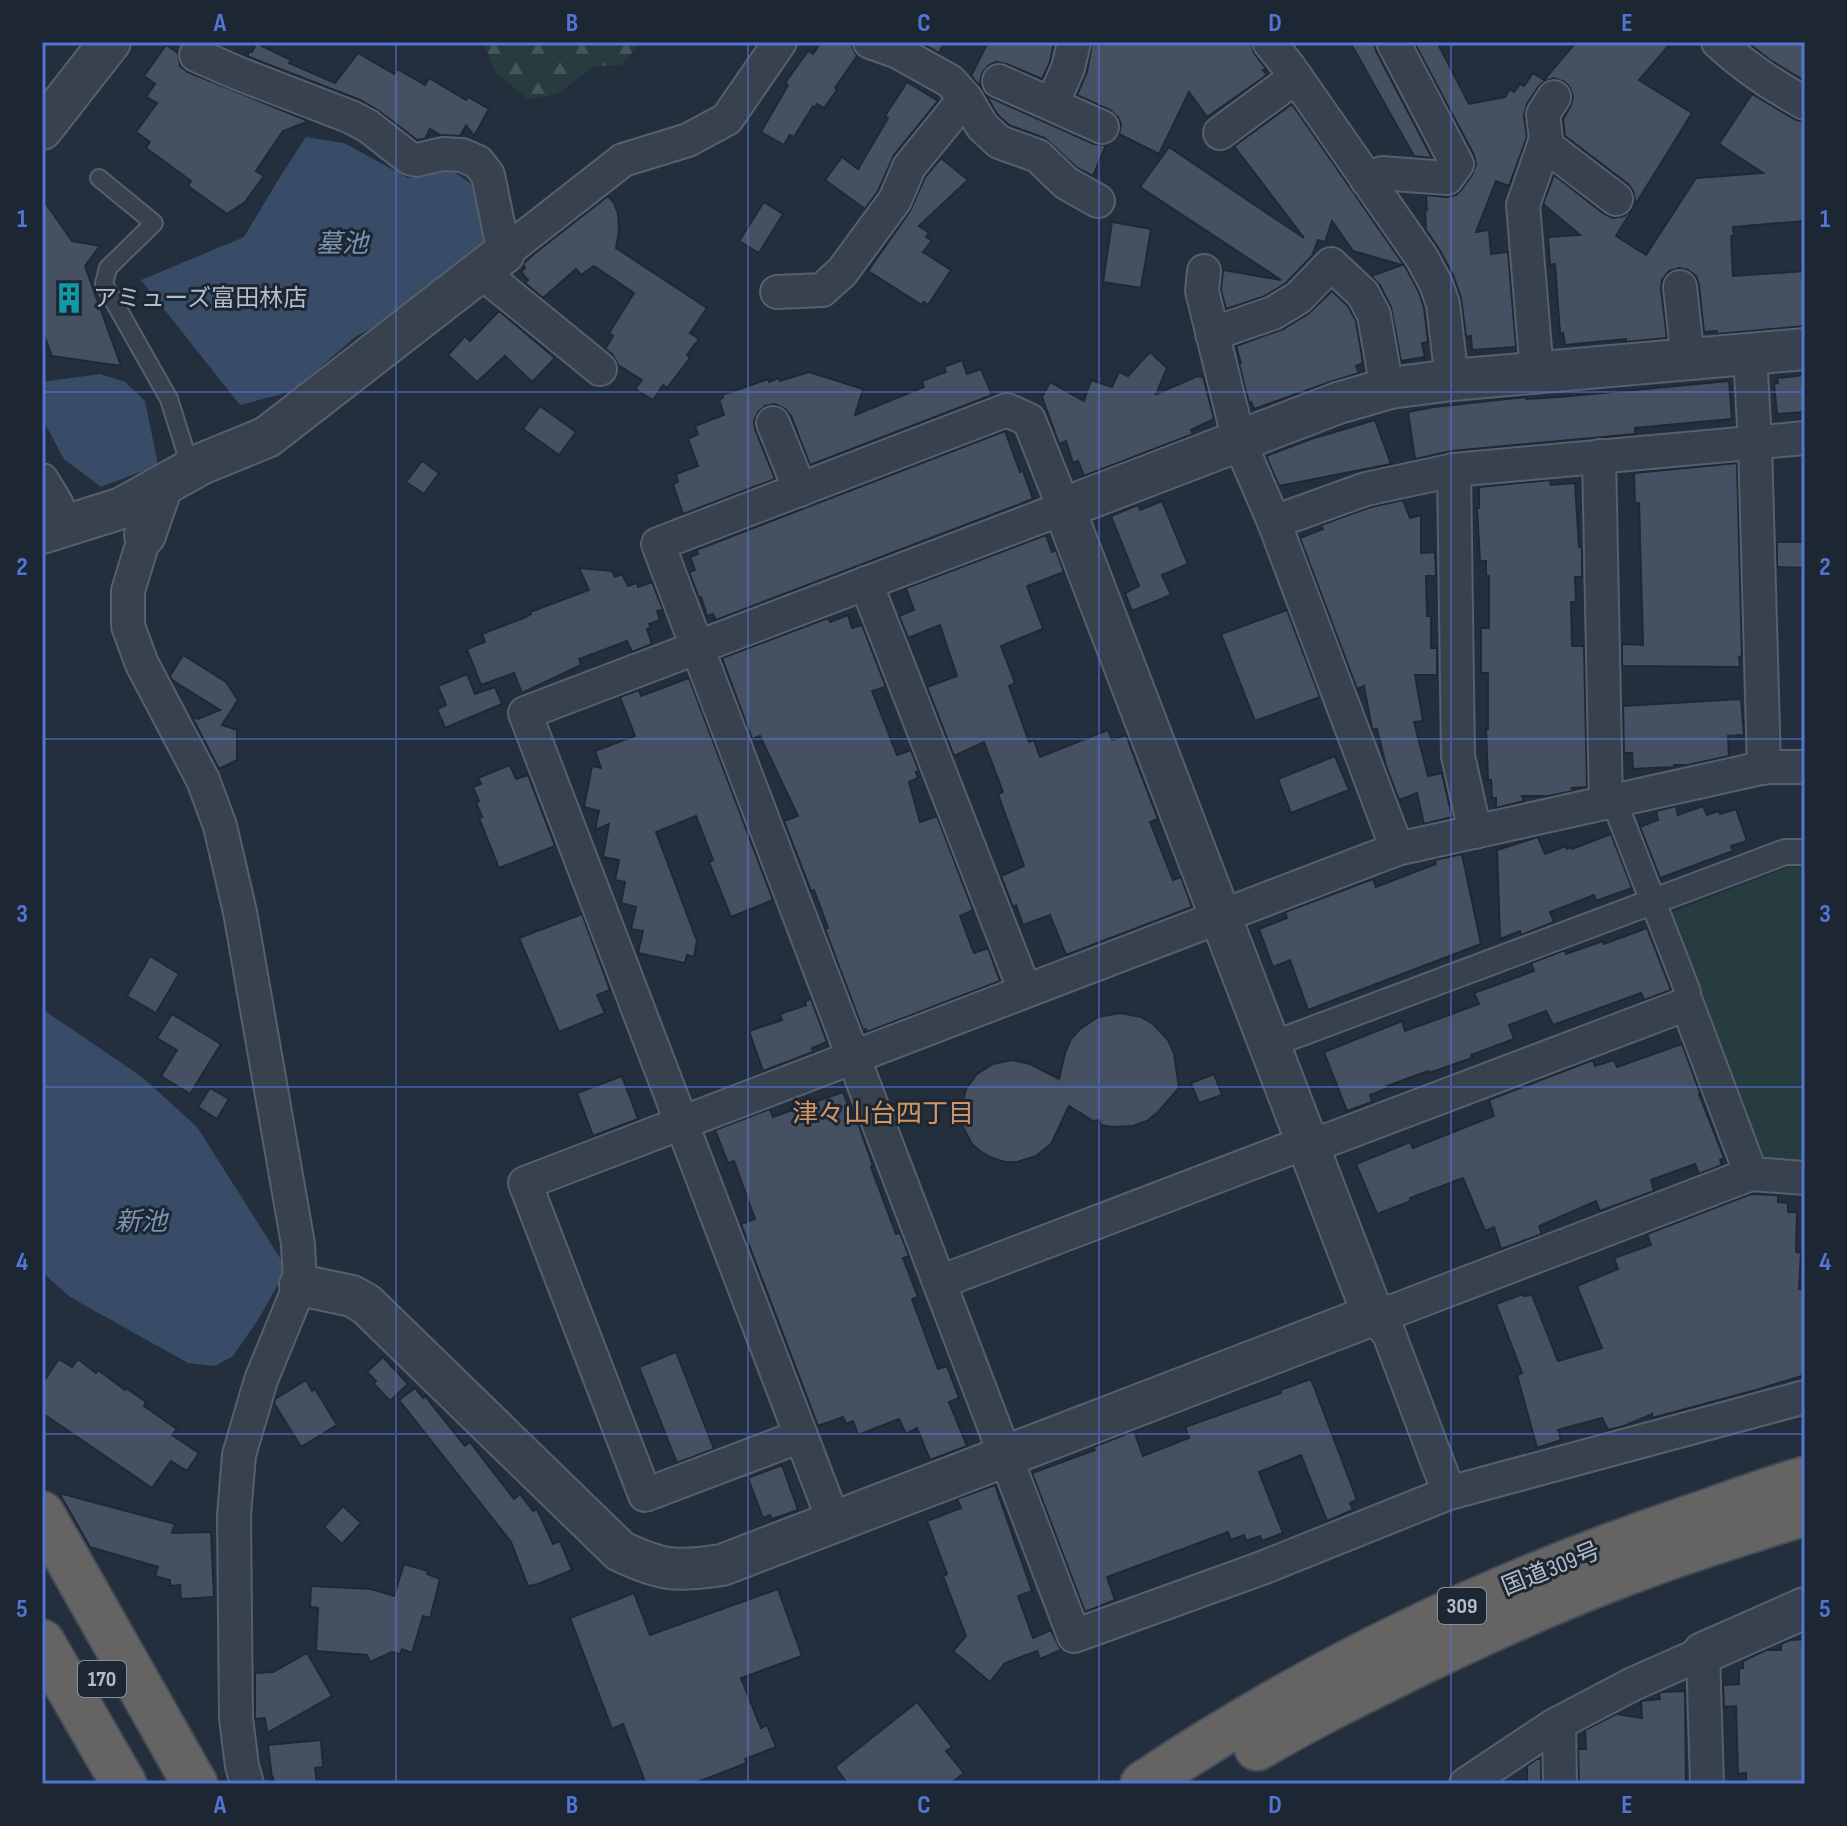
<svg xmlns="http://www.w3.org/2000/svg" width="1847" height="1826" font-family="'Sofia Sans Condensed','Noto Sans JP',sans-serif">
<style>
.green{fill:#263c3f}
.forest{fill:url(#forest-firs)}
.water{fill:#394c67}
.building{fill:#455162;stroke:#1f2835;stroke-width:2}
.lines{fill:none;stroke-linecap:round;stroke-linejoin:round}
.service-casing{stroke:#565f6c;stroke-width:20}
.pedestrian-casing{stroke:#565f6c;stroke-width:28}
.minor-casing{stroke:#565f6c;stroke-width:36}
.tertiary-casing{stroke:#565f6c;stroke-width:44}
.trunk-casing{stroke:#434c59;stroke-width:48}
.service{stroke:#38414e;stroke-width:16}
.pedestrian{stroke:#38414e;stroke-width:24}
.minor{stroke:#38414e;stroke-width:32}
.tertiary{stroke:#38414e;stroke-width:40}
.trunk{stroke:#656462;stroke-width:44}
.grid{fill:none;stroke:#5274d3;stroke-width:2;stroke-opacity:0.55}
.labels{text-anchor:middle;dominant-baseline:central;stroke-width:6;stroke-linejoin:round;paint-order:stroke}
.shield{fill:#1d2633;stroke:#878f9c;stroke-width:2}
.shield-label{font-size:22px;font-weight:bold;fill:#b4bcc9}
.poi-label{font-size:24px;fill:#b4bcc9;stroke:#1d2633;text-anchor:start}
.street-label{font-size:24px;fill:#b4bcc9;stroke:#1d2633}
.water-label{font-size:26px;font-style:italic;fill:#7c92b1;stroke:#1d2633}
.neighbourhood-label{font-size:26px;fill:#d59563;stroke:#1d2633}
.neatline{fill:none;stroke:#5274d3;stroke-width:3}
.grid-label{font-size:26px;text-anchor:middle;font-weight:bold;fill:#5274d3}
</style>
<defs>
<pattern id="forest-firs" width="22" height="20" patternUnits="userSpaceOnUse" patternTransform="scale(2)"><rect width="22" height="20" fill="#263c3f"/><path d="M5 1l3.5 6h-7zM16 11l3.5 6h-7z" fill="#435659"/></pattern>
</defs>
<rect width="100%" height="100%" fill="#242f3e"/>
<polygon class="green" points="1805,866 1805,1164 1760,1162 1667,914 1788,867"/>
<polygon class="forest" points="483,42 640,42 622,65 595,66 557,94 528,99 496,73"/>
<g class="water">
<polygon points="306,137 344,143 408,178 453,171 476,187 489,246 409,308 355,337 293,391 240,405 141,280 244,237 280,177"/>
<polygon points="100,374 125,382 145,401 158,465 101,487 64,459 42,418 42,382"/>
<polygon points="42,1009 142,1077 197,1127 287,1269 257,1321 233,1356 215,1366 188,1363 70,1297 42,1272"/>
</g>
<g class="building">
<polygon points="821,42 851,42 852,46 857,56 835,88 837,90 824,108 817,104 815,108 813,106 794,137 790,135 784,145 761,132 788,85 785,83 808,51 813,54"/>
<polygon points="919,42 945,42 939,53"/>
<polygon points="988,42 1054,42 1050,62 1042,79 1007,64 996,62 989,65 982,73 980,82 983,90 971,76"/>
<polygon points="1092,42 1250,42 1254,53 1266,69 1263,70 1267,75 1207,117 1189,92 1159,154 1119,134 1121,124 1118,117 1110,110 1077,95 1087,72"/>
<polygon points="1350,42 1374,42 1376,51 1432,158 1414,156"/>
<polygon points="1414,42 1437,42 1469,104 1505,97 1510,89 1514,92 1520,84 1524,86 1533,73 1544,80 1576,42 1672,42 1639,80 1692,113 1616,236 1646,255 1696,178 1763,173 1719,144 1752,94 1796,120 1805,122 1805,221 1733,227 1734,236 1731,236 1733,276 1805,271 1805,326 1717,334 1717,331 1704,332 1699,285 1696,276 1688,270 1679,268 1669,271 1662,280 1661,289 1667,338 1626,342 1626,339 1565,345 1563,333 1560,333 1555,264 1550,265 1548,237 1580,235 1543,204 1554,175 1604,214 1613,218 1624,216 1631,210 1635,201 1633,191 1628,184 1565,136 1563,119 1570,107 1573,97 1570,88 1565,82 1554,78 1545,81 1539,86 1527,104 1524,116 1527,137 1509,186 1496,181 1476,232 1489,230 1491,254 1508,252 1516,347 1472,350 1471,336 1466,337 1461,298 1453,275 1439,249 1426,230 1425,209 1427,210 1426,195 1446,197 1456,195 1462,189 1472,175 1476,164 1474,155"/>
<polygon points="1747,42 1805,42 1805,81 1770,60"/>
<polygon points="256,43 291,60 289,63 335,83 358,53 394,74 397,69 425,85 429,78 466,100 468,97 489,109 474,136 466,125 460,136 440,135 430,129 425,139 417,140 379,111 360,100 247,56 250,51 252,52"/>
<polygon points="166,45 178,53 180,66 188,72 306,120 307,122 283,131 256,171 264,176 245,202 227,214 188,186 191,181 146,148 150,142 136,132 157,103 146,97 155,84 144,76"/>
<polygon points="907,82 938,101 894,155 878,191 865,209 825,180 842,157 858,169 888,118 885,116"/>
<polygon points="985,93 991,98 1094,144 1106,145 1093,176 1077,168 1045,138 1009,125 997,114"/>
<polygon points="1292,104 1406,268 1419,292 1424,308 1428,342 1422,343 1425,357 1401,361 1391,307 1380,285 1371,276 1402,265 1353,251 1332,221 1325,242 1318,240 1312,256 1286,283 1265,296 1226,309 1221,290 1223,270 1281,280 1140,187 1169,147 1304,238 1234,146"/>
<polygon points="941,158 968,180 919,226 929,233 926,237 932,241 923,252 951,270 928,305 924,302 922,305 868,271 910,211 925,177"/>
<polygon points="608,196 614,203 618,214 619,232 616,248 707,308 690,333 699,339 687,355 690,358 667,388 663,385 653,400 635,389 642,380 618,365 613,355 605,349 613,336 609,333 634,293 594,266 581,275 576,269 543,298 525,283 528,280 521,272 525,268 523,265 525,262 535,253"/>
<polygon points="42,198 72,241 100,246 85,266 121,366 52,356 42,330"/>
<polygon points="764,202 783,214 759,253 739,241"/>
<polygon points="1112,222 1151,229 1141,288 1103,282"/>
<polygon points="1332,291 1348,306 1356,321 1363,363 1356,366 1359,373 1330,382 1254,409 1251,402 1249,403 1239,364 1241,363 1236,346 1283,329 1308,314"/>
<polygon points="499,311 555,358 532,382 505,356 477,382 448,355 465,336 470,341"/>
<polygon points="1150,352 1167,368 1156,394 1200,375 1200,377 1203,376 1214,419 1191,430 1193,434 1084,476 1078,461 1073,463 1066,441 1059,444 1042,397 1050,382 1084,401 1091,380 1112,387 1119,372 1128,376"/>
<polygon points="962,360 967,374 981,369 992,395 810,465 791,416 785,409 775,404 765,406 758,412 754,421 755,429 775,479 683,514 673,484 678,482 676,474 698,466 688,439 698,434 695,426 724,415 719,399 723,398 722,395 768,379 769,382 779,378 780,381 809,372 863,389 855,415 924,387 922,381 946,372 944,367"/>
<polygon points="1805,375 1805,412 1777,414 1774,384 1778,383 1777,378"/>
<polygon points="1729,381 1732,419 1635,428 1635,434 1452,451 1415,459 1408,412 1434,407 1526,397 1526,399 1560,397"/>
<polygon points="540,406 576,432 559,455 523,429"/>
<polygon points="1375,420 1391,464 1279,486 1266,456 1311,439"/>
<polygon points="1005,431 1020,472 1023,471 1033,499 716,620 713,614 707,616 701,597 699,598 689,572 695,570 690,557 698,554 696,550"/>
<polygon points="422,461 439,473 424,494 406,482"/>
<polygon points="1737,463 1742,656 1739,657 1740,667 1622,666 1622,644 1643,645 1639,503 1635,503 1634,473"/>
<polygon points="1550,480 1551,485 1575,483 1579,547 1582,547 1582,577 1575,577 1576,602 1571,602 1572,646 1584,646 1587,787 1572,788 1573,791 1548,796 1522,796 1524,801 1496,808 1496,798 1492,798 1491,780 1488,780 1486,729 1488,729 1488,673 1481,673 1481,628 1489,628 1489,576 1486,576 1486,561 1480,561 1477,508 1479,508 1479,487"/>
<polygon points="1403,500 1410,518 1421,515 1421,553 1435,552 1436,576 1426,576 1427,616 1431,616 1431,648 1437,648 1437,675 1415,675 1423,721 1414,722 1428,776 1442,773 1452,817 1424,824 1417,793 1399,800 1386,766 1377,729 1372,729 1364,686 1357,689 1300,538 1323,529 1321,525 1371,507"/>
<polygon points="1162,501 1188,564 1162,575 1171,595 1132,611 1125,593 1139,586 1111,516 1138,505 1140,510"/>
<polygon points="1046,535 1052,552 1056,550 1064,572 1027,586 1043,629 1001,646 1015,683 1009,686 1029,742 1034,740 1040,757 1108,730 1112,740 1126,735 1158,819 1150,822 1173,880 1181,877 1192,907 1066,955 1050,915 1023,925 1016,905 1013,907 1001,876 1024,866 998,794 1003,792 984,742 954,756 927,687 957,676 940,625 908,638 899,616 914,610 906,588"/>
<polygon points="1777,542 1805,542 1805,568 1777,567"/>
<polygon points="579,568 612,571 615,577 622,574 628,586 637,583 638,587 652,582 663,610 657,611 660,620 649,624 651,628 647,629 652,644 632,652 627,641 579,659 581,665 522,693 514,673 481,685 467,649 485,642 482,634 526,617 531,614 530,612 589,590"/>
<polygon points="1287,610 1320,697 1255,721 1221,634"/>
<polygon points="848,615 852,628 862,625 886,687 872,691 897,755 911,750 919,771 916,772 918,778 909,782 920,822 937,816 973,910 960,916 974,953 988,948 1000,981 867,1032 866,1029 863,1030 825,929 828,928 814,890 811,891 784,821 798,816 760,736 752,739 722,658 828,618 830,622"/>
<polygon points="183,655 226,682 238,700 222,725 237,730 237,760 219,769 192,717 198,719 220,710 172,680 170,676"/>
<polygon points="467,674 475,694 495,687 502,704 445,728 437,709 446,705 438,686"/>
<polygon points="689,678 773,900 731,917 709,862 713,860 696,816 656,832 697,941 694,957 687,955 685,963 638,953 643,931 631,929 636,907 621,903 625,882 615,880 619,860 603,857 609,824 595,830 599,811 584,807 592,766 601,768 595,751 635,736 620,697 639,690 641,696"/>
<polygon points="1741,699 1744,735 1728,736 1729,756 1688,765 1674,765 1674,767 1633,769 1632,753 1624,753 1623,706"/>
<polygon points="1335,756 1349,790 1291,813 1278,779"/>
<polygon points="510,765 516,779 528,775 555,846 499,868 479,818 482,817 476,802 479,801 473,787 481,784 478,778"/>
<polygon points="1676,806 1678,815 1703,806 1707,815 1719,811 1720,814 1736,809 1747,841 1731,846 1733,851 1660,878 1640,827 1658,820 1656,811"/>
<polygon points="1611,834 1632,888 1596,901 1594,895 1550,912 1554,922 1521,935 1520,931 1500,939 1497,850 1538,837 1545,854 1566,846 1567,849 1571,847 1572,849"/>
<polygon points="1462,854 1481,944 1308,1010 1290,960 1273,967 1259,929 1287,918 1285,912 1373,879 1376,887 1436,864 1435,860"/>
<polygon points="582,914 610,990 597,995 605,1013 559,1032 519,938"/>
<polygon points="1647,928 1671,990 1644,1000 1641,993 1553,1025 1546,1011 1509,1025 1514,1039 1471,1055 1472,1058 1429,1073 1428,1071 1387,1086 1388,1088 1370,1095 1372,1102 1347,1111 1324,1052 1402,1021 1405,1031 1479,1004 1474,993 1534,971 1531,963 1565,950 1566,954 1603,941 1604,944"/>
<polygon points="150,956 179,974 156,1013 127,996"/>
<polygon points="811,999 827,1042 812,1048 813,1052 763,1071 749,1031 782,1020 780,1014 806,1005 805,1001"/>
<polygon points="1120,1013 1141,1017 1153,1024 1168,1040 1174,1053 1179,1088 1158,1112 1147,1121 1133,1126 1112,1127 1101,1125 1099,1120 1093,1121 1069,1106 1051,1144 1036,1156 1017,1162 1005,1162 992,1158 981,1152 972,1144 963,1127 961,1108 966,1089 977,1074 993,1064 1012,1060 1030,1064 1059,1079 1065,1053 1071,1039 1080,1029 1098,1017"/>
<polygon points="172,1014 221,1044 190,1094 161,1076 177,1050 157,1038"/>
<polygon points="1682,1044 1700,1093 1699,1094 1724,1158 1720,1160 1722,1165 1699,1174 1695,1164 1651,1180 1654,1191 1600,1211 1596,1201 1539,1226 1542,1234 1501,1249 1494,1227 1485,1231 1463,1178 1410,1198 1411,1201 1377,1214 1356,1164 1410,1142 1413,1148 1494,1116 1489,1100 1593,1060 1595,1066 1614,1060 1617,1067"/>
<polygon points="1214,1074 1222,1095 1199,1103 1191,1083"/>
<polygon points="622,1076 638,1119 593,1136 577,1093"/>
<polygon points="210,1088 229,1099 217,1119 198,1107"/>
<polygon points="843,1092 855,1124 858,1123 873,1166 871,1167 896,1234 900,1233 909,1256 903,1258 918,1297 912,1299 938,1369 947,1366 959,1398 949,1402 967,1446 930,1460 917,1428 906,1434 899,1419 858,1435 853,1421 846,1424 843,1417 818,1426 741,1224 755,1219 734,1161 728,1163 715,1130 770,1109 773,1117"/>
<polygon points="1751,1194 1778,1195 1778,1202 1788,1203 1788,1212 1797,1212 1796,1252 1801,1253 1799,1289 1805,1288 1805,1375 1756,1390 1652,1418 1652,1414 1624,1426 1608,1430 1602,1418 1558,1430 1561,1440 1537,1448 1517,1375 1522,1373 1496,1304 1523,1294 1524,1296 1532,1295 1558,1361 1602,1348 1577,1286 1618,1269 1614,1258 1651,1245 1647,1234"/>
<polygon points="676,1352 714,1449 677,1463 639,1367"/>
<polygon points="383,1357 408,1384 390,1401 374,1384 376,1381 367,1372"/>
<polygon points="59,1359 72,1367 78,1359 96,1373 98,1370 125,1390 126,1388 146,1402 144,1406 177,1429 172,1435 199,1453 187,1471 171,1461 152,1488 42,1413 42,1384"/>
<polygon points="1311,1379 1357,1500 1350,1503 1353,1510 1327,1521 1301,1455 1259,1472 1283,1533 1262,1541 1260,1536 1246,1541 1244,1535 1231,1540 1228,1532 1107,1577 1115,1600 1085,1612 1032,1473 1095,1450 1093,1447 1134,1431 1143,1456 1189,1438 1185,1427 1281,1393 1280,1390"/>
<polygon points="306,1380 312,1391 315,1389 337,1425 301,1447 274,1403 275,1399"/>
<polygon points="415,1388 423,1398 425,1396 465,1446 470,1442 514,1499 520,1494 533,1511 537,1509 553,1544 560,1541 572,1570 538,1584 528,1586 511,1542 399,1400"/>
<polygon points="782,1465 798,1510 772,1519 770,1515 763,1518 748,1478"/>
<polygon points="995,1485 1032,1591 1018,1596 1033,1638 1051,1630 1061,1650 1040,1659 1037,1651 1005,1663 990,1682 953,1651 966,1636 943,1576 947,1574 927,1521 961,1508 957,1499"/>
<polygon points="59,1493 175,1524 172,1533 211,1532 214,1597 181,1599 180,1585 170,1586 170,1580 155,1576 158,1567 90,1547"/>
<polygon points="343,1506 361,1523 342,1544 324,1527"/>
<polygon points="404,1564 428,1571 427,1574 440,1579 430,1618 423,1616 412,1653 402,1649 400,1654 392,1652 370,1662 367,1655 316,1651 318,1608 310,1607 311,1586 371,1589 394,1596"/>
<polygon points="778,1589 802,1656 741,1678 761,1728 767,1725 776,1747 745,1759 747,1763 692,1784 646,1784 623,1724 612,1729 570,1618 634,1593 650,1635"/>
<polygon points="1805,1639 1805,1784 1746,1784 1746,1773 1738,1774 1736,1706 1724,1707 1723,1685 1739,1684 1739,1668 1743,1668 1743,1661 1766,1650 1781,1650 1781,1644 1790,1640"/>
<polygon points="307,1653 332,1696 267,1733 265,1718 255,1719 255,1673 273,1672"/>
<polygon points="1685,1691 1686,1784 1579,1784 1578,1749 1586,1749 1585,1730 1616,1714 1642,1718 1641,1701 1660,1699 1659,1693 1662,1692"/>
<polygon points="917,1702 952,1747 946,1751 964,1773 950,1784 848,1784 835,1767"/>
<polygon points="321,1740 323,1767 315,1768 317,1784 274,1784 273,1777 272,1778 268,1745"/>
<polygon points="1537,1759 1541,1759 1541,1784 1527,1784 1527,1766"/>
</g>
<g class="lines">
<defs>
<polyline id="service" points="99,178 154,223 108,268 104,284 169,399 191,469"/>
<g id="pedestrian">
<polyline points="1614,801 1688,992 1687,1004"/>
<polyline points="1270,1045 1785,852 1805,852"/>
</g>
<g id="minor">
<polyline points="870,42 898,52 950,81 966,99 982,126 999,142 1038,156 1066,183 1098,201"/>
<polyline points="1269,42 1289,67 1422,258 1436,284 1443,304 1452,380"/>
<path d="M1718 42C1745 67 1773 86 1805 103"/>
<polyline points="196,55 237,73 351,117 368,126 409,158 417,160 443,154 462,155 478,162 488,175 504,253 623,160 688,140 727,119 780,42"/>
<polyline points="999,81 1102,127"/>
<polyline points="1052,104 1068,68 1074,42"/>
<polyline points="1220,133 1296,77"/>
<polyline points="1544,144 1616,199"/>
<polyline points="1367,180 1382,173 1447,178 1457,164 1393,42"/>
<polyline points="480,271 600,369"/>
<polyline points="1204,271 1202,291 1239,441 1274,522 1397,849"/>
<polyline points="1680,287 1688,359"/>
<polyline points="777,292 822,290 842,272 895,200 909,167 965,98"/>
<polyline points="1212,334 1273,313 1298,298 1331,264 1363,294 1374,315 1387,389"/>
<polyline points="1750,354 1755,443 1764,768"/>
<polyline points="1537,373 1523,205 1546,139 1543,114 1554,97"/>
<polyline points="773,423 800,490"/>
<polyline points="1599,456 1606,803"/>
<polyline points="1454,470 1458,756 1475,832"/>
<polyline points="42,480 56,503 64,526"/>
<polyline points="1274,522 1366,489 1454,470 1805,438"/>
<polyline points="145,535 128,591 128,626 142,664 203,780 220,826 240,912 298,1244 300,1285 261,1380 239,1455 234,1516 236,1718 242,1766 247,1784"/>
<polyline points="866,583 1025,991"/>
<polyline points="940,1282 1307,1142 1328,1140 1687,1004 1751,1174"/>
<polyline points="801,1436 645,1495 525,1183 1397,849 1766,767 1805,767"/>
<polyline points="1449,1493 1389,1334 1373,1315 1396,1310 1751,1174 1805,1178"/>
<path d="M834 1522 525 713C705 644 885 576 1064 508L1029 420 1007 410 658 544 697 647 1074 1636 1262 1568 1449 1493 1805 1397"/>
<polyline points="1559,1723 1560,1784"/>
<polyline points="1466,1784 1553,1726 1633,1684 1703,1653 1707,1784"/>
</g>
<g id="tertiary">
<polyline points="42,129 110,42"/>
<polyline points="42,533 122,508 201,464 267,437 504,253"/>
<polyline points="145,535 162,486"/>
<path d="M300 1285 352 1296 366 1304 620 1551C662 1571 676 1572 722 1565L1373 1315 1064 508 1338 403 1390 388 1452 380 1805 349"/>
<polyline points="1703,1653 1805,1608"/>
</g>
<g id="trunk">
<polyline points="42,1514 195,1784"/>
<polyline points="42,1642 124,1784"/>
<path d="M1257 1748C1296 1725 1335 1705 1375 1685 1457 1644 1540 1605 1626 1573 1685 1550 1745 1532 1805 1513"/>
<path d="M1143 1784C1316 1668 1504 1579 1701 1514 1735 1502 1770 1489 1805 1479"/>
</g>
</defs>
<use href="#service" class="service-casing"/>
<use href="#pedestrian" class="pedestrian-casing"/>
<use href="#minor" class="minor-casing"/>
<use href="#tertiary" class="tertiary-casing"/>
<use href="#trunk" class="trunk-casing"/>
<use href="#service" class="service"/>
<use href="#pedestrian" class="pedestrian"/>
<use href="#minor" class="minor"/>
<use href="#tertiary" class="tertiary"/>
<use href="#trunk" class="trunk"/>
</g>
<path class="grid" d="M396 42V1784M748 42V1784M1099 42V1784M1451 42V1784M42 392H1805M42 739H1805M42 1087H1805M42 1434H1805"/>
<defs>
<symbol id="building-bare" viewBox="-9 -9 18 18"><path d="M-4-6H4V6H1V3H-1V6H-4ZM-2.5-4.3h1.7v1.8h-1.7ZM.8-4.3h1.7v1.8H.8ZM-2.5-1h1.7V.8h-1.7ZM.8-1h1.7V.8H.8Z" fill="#0f9aa8" stroke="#1d2633" stroke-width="2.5" paint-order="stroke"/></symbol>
</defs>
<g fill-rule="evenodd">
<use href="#building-bare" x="47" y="276" width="44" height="44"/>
</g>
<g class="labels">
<g class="shield">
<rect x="1438" y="1588" width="48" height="36" rx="6"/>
<rect x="78" y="1661" width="48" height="36" rx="6"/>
</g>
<g class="shield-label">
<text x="1462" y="1606">309</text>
<text x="102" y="1679">170</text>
</g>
<g class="poi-label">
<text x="93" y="298">アミューズ富田林店</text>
</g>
<g class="street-label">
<text transform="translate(1551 1569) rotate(-22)">国道309号</text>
</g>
<g class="water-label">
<text x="342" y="244">墓池</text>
<text x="141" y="1222">新池</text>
</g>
<g class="neighbourhood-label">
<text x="883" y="1114">津々山台四丁目</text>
</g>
</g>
<rect width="1847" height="1826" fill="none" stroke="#1d2633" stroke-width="88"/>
<rect x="44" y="44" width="1759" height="1738" class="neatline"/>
<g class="grid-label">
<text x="220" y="31">A</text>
<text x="572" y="31">B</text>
<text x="924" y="31">C</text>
<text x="1275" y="31">D</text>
<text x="1627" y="31">E</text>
<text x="22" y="227">1</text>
<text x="1825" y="227">1</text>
<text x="22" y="575">2</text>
<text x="1825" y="575">2</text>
<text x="22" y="922">3</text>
<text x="1825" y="922">3</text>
<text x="22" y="1270">4</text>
<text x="1825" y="1270">4</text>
<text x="22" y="1617">5</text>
<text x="1825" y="1617">5</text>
<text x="220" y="1813">A</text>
<text x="572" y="1813">B</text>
<text x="924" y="1813">C</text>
<text x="1275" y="1813">D</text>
<text x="1627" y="1813">E</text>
</g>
</svg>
